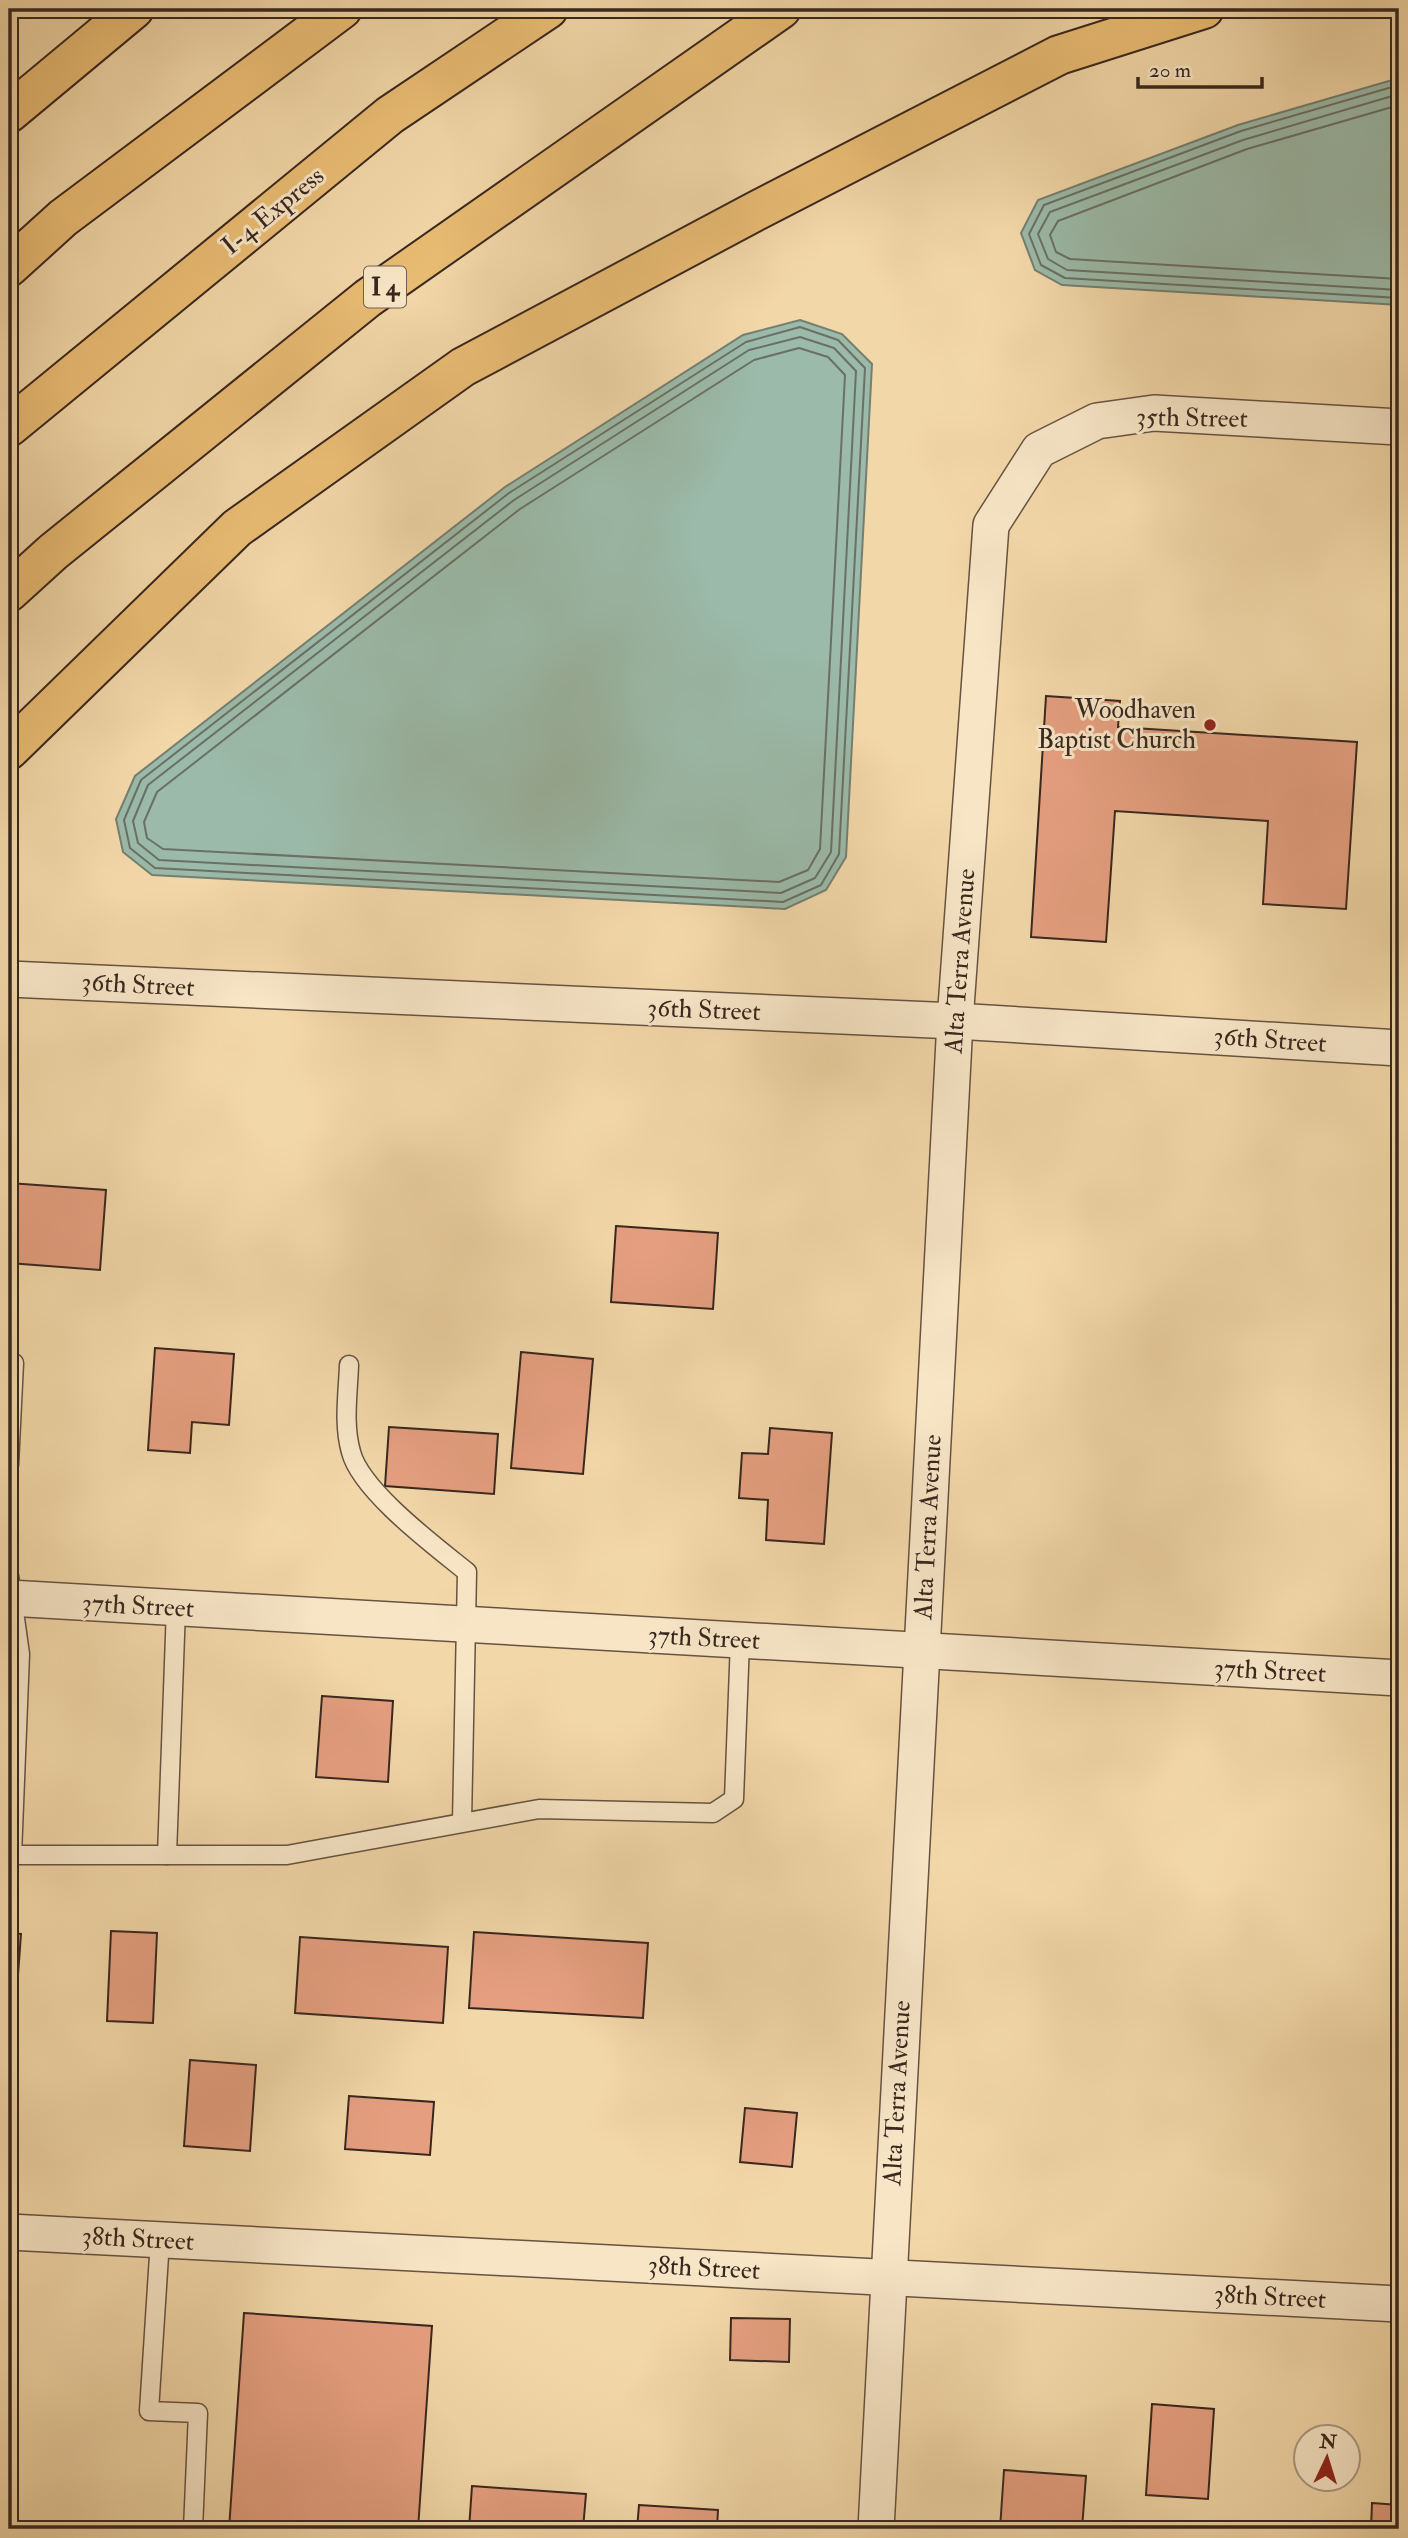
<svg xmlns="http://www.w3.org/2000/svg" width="1408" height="2538" font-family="'IM FELL Double Pica',serif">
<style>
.water{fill:#9bbaa9;stroke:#747f71;stroke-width:2}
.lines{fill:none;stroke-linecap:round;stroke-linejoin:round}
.shore{stroke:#6a7064;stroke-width:2}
.building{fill:#e59f80;stroke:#39271e;stroke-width:2}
.lane-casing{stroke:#675340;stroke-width:21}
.street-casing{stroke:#675340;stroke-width:38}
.highway-casing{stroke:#39271e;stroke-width:42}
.lane{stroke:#f7e5c6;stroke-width:18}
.street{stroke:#f7e5c6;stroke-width:35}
.highway{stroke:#e9bc74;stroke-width:38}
.poi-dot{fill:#8f2418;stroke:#f7e5c6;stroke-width:2.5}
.labels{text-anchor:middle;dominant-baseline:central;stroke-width:6;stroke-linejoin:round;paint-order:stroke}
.shield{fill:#f7e5c6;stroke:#726050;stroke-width:2}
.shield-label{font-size:24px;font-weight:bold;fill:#39271e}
.street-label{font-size:26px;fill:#39271e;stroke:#f7e5c6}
.poi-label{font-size:26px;fill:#39271e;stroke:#f7e5c6;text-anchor:end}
</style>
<rect width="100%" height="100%" fill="#f2d7a8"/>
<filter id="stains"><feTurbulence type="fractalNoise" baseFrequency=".00286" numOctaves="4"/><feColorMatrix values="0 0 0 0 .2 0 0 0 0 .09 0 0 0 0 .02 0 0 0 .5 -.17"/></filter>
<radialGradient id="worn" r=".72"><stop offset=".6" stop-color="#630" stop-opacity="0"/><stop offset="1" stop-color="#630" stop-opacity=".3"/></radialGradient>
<g class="water">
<polygon points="1399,78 1399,305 1062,285 1035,270 1021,233 1038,200 1238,125"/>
<polygon points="800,320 842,334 872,364 846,857 826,890 785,909 152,875 123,852 116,819 135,776 505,487 743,335"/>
</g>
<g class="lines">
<g class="shore">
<polyline points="1399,85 1241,131 1044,205 1029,234 1041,265 1065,278 1399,298"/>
<polyline points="1399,94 1243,140 1050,212 1038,234 1048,259 1067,270 1399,290"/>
<polyline points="1399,105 1247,149 1058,221 1050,235 1056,252 1070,259 1399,279"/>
<polygon points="800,327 838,340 865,368 839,854 821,885 783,902 155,868 130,848 124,820 141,780 509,493 746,342"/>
<polygon points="800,337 834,348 856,371 831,852 815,878 781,893 159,860 138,843 133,821 148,785 514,500 749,350"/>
<polygon points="799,348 828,357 845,375 820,849 808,870 779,882 163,849 147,838 144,822 157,792 520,509 754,360"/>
</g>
</g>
<g class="building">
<polygon points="1046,696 1120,701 1118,727 1357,742 1346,909 1263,904 1268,821 1115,811 1106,942 1031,937"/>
<polygon points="9,1183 106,1190 100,1270 9,1263"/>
<polygon points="616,1226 718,1233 713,1309 611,1302"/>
<polygon points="155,1348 234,1354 229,1425 192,1422 190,1453 148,1450"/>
<polygon points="521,1352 593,1359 583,1474 511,1468"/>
<polygon points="389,1427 498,1434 494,1494 385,1486"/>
<polygon points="770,1428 832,1433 824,1544 766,1540 768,1500 739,1498 742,1453 768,1454"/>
<polygon points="322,1696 393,1701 388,1782 316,1777"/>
<polygon points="111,1931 157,1933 153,2023 107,2021"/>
<polygon points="474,1932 648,1943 643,2018 469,2008"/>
<polygon points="9,1933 21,1934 15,2016 9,2015"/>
<polygon points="300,1937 448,1947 443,2023 295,2013"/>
<polygon points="190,2060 256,2065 250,2151 184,2146"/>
<polygon points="349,2096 434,2102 430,2155 345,2149"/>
<polygon points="745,2108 797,2113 792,2167 740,2162"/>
<polygon points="244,2313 432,2326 418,2529 229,2529"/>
<polygon points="731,2318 790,2319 789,2362 730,2360"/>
<polygon points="1152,2404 1214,2409 1208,2499 1146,2495"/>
<polygon points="1004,2470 1086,2476 1082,2529 1000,2529"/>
<polygon points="472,2486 586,2494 583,2529 469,2529"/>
<polygon points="1372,2503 1399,2505 1399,2529 1371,2529"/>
<polygon points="639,2505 718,2510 717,2529 637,2529"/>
</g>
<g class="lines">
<defs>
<g id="lane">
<path d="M349 1365C348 1394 343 1424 351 1452 361 1491 435 1546 467 1572L462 1822"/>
<polyline points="9,1465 14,1363"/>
<polyline points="9,1576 20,1654 12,1855 9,1855"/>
<polyline points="12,1855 287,1855 539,1809 713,1813 734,1799 740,1641"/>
<polyline points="167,1855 176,1608"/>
<polyline points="160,2240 149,2411 198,2413 193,2529"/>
</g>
<g id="street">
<polyline points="9,979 955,1021 1399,1048"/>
<polyline points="9,1598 1399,1678"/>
<polyline points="9,2232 1399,2304"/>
<polyline points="876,2529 955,1021 991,525 1039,450 1097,421 1154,413 1399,427"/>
</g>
<g id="highway">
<polyline points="9,113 134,9"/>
<polyline points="9,267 63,218 342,9"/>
<polyline points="9,427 390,115 548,9"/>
<polyline points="9,592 53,552 368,298 781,9"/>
<polyline points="9,750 237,528 463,367 756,211 1059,55 1204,9"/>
</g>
</defs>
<use href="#lane" class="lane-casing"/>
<use href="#street" class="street-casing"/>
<use href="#highway" class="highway-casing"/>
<use href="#lane" class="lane"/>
<use href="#street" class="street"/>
<use href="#highway" class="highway"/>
</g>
<circle class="poi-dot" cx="1210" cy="725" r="7"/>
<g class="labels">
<rect class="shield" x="364" y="266.5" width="42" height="41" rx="5"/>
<g class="shield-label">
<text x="385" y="287">I 4</text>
</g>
<g class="street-label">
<text transform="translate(273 211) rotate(-39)">I-4 Express</text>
<text transform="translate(1192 418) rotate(1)">35th Street</text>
<text transform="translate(960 961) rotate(-86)">Alta Terra Avenue</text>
<text transform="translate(138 985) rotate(3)">36th Street</text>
<text transform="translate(704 1010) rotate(2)">36th Street</text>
<text transform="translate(1270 1040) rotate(4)">36th Street</text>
<text transform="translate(928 1527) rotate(-87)">Alta Terra Avenue</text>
<text transform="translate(138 1606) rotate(3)">37th Street</text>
<text transform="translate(704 1638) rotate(3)">37th Street</text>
<text transform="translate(1270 1671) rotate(3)">37th Street</text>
<text transform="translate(897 2093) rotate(-87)">Alta Terra Avenue</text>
<text transform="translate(138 2239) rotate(3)">38th Street</text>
<text transform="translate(704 2268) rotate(3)">38th Street</text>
<text transform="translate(1270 2297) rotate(3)">38th Street</text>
</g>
<g class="poi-label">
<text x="1196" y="710">Woodhaven<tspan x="1196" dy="30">Baptist Church</tspan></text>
</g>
</g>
<rect width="1408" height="2538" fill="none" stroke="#f2d7a8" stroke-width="35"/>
<rect x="10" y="10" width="1387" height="2517" fill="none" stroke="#39271e" stroke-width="3.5"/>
<rect x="18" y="18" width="1373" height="2503" fill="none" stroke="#39271e" stroke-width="2"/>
<g transform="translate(1327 2458) rotate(4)"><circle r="33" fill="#f7e5c6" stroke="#ab9983" stroke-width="2"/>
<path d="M0-5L12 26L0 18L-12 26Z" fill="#8f2418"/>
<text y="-10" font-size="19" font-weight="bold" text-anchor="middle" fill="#39271e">N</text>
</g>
<path d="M1138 77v10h124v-10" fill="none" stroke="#39271e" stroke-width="3.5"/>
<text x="1149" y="77" font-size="21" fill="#39271e" stroke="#f7e5c6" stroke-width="5" paint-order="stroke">20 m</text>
<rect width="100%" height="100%" filter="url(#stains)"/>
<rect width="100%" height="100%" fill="url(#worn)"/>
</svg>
